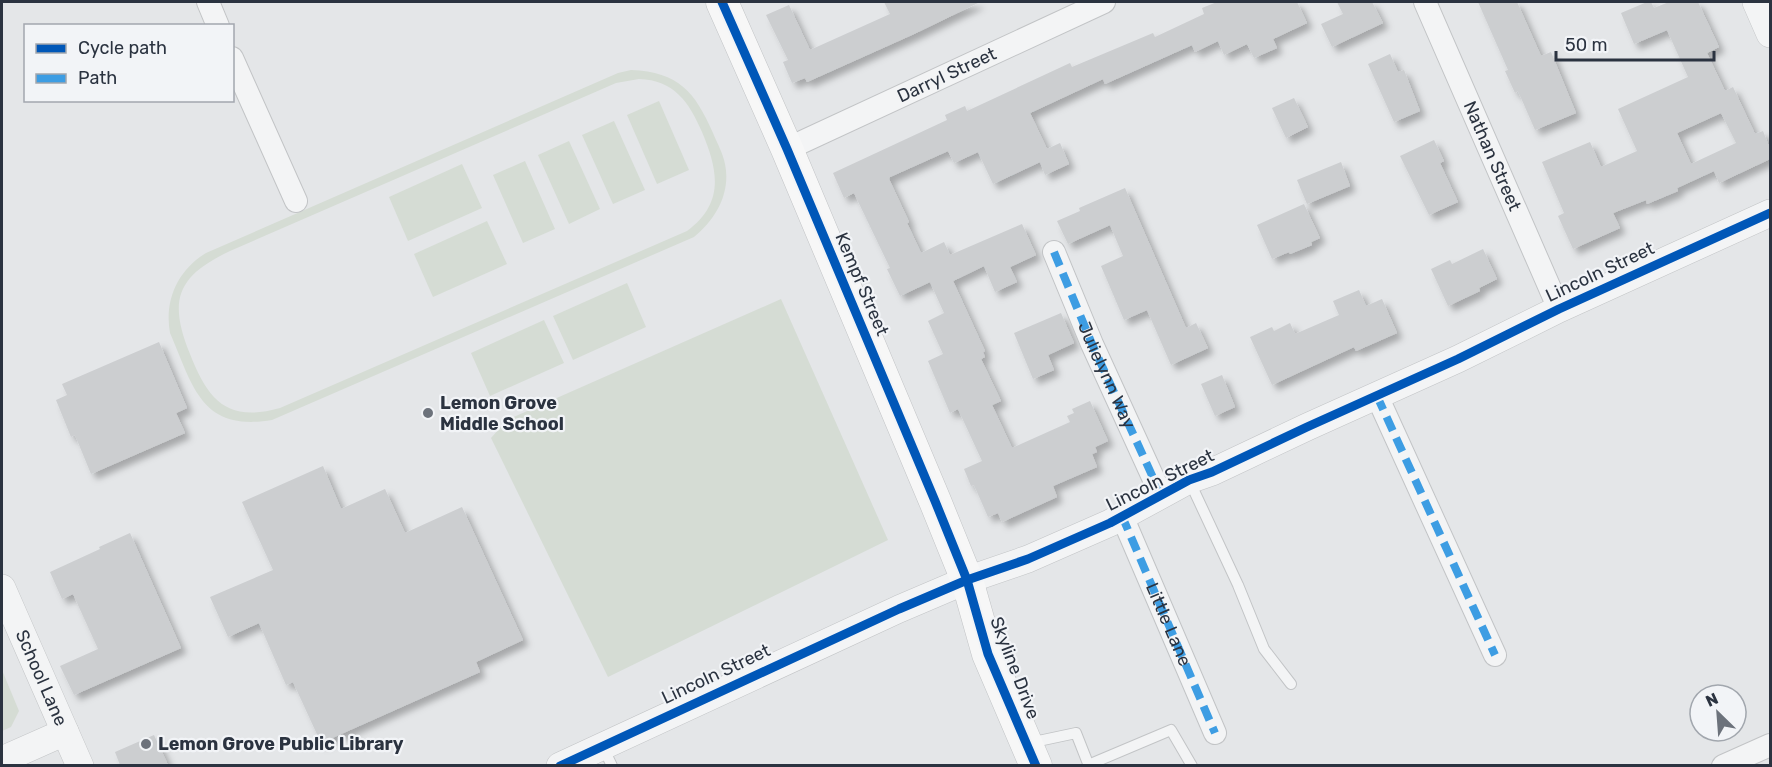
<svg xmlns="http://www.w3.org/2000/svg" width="1772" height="767" font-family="Rubik,sans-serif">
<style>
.green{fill:#d5dcd4;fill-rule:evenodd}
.building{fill:#ccced0;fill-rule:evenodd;filter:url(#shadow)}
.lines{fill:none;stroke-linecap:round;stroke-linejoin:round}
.service-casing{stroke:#c2c4c6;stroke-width:12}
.minor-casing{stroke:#c2c4c6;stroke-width:24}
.tertiary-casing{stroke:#c2c4c6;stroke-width:28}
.secondary-casing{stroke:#c2c4c6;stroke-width:33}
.service{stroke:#f3f4f5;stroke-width:10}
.minor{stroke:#f3f4f5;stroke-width:22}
.tertiary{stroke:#f3f4f5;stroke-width:27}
.secondary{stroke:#f7f7f7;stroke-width:32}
.quiet{stroke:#3d9de3;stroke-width:8;stroke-dasharray:15 8;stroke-linecap:butt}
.cycleway-casing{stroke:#f2f4f7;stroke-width:13}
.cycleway{stroke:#0057b8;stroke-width:9}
.poi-dot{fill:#6c727b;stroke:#f2f4f7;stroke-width:2}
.labels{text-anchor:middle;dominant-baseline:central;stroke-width:4.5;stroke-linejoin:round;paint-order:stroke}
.street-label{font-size:18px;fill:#2b3340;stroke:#f2f4f7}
.poi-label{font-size:18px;font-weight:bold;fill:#2b3340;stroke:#f2f4f7;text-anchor:start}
</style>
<defs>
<filter id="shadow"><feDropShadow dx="5.5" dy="5.5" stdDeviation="3" flood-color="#0004"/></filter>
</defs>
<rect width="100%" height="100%" fill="#e4e6e8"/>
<g class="green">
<path d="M631 70C679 72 695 92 713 133 717 143 723 153 725 164 731 193 716 219 694 237L272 420C200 432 193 385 170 333 164 300 178 270 206 253L618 73ZM639 79C674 80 689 102 702 132 718 170 725 203 687 231L280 408C227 423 208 400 190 354 168 300 177 276 230 251L616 83Z"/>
<polygon points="659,101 689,170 657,184 627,115"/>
<polygon points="614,121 645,190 613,204 582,135"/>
<polygon points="569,141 600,209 569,224 538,155"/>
<polygon points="525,161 555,229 523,243 493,175"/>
<polygon points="462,164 482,208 408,241 389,197"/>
<polygon points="487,221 507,264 433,297 414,254"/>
<polygon points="627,283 646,327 573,360 553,316"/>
<polygon points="781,299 888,540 608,677 491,438 507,420"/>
<polygon points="544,320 564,363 490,396 471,353"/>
<polygon points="2,670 19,711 11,727 2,731"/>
</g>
<g class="building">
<polygon points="884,2 980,2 914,34 807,82 805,78 792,83 783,62 788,60 766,15 789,5 810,50 890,14"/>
<polygon points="1217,2 1297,2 1307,23 1273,39 1277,48 1254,58 1247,44 1224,55 1218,41 1195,52 1192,45 1105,84 1103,79 1030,113 1047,149 1060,143 1069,164 1045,175 1040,162 993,184 978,152 954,163 948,151 890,177 889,179 909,222 907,223 921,253 944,242 950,255 1022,224 1036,255 1010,267 1017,282 995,292 984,266 953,281 985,351 983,352 985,357 981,359 1001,401 992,405 1012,448 1070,422 1067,416 1074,413 1072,409 1090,401 1108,441 1095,447 1097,452 1092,454 1097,467 1053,486 1057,497 1002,522 998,513 988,517 974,485 971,486 964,469 982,461 958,409 950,413 928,361 943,354 928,321 944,313 930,282 900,296 887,269 890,268 854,193 844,198 833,173 947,120 945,115 965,106 967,111 1070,63 1072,67 1153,33 1155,37 1204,14 1202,8"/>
<polygon points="1337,2 1372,2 1383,23 1332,47 1321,24 1343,14"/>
<polygon points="1478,2 1517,2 1541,56 1551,52 1576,113 1535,130 1518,91 1515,93 1505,71 1508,70"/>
<path d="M1647 2H1651L1654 8 1669 2H1698L1719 47 1707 53 1725 91 1733 87 1755 134 1763 131 1770 149V159L1719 183 1714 171 1677 188 1678 191 1647 204 1646 200 1613 213 1620 228 1573 249 1558 216 1564 213 1542 162 1590 142 1601 167 1637 151 1618 109 1688 77 1667 30 1634 44 1621 13ZM1721 113 1736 143 1691 164 1677 133Z"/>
<polygon points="1390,54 1398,72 1404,70 1420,111 1394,122 1368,64"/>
<polygon points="1294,98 1308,127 1286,138 1272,108"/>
<polygon points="1434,140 1444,161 1440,163 1458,202 1429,215 1400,156"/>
<polygon points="1341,162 1350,186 1307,204 1297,180"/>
<polygon points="1125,188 1186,328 1196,323 1208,348 1171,365 1147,310 1124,320 1101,266 1123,256 1110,225 1068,244 1057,221 1080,211 1079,208"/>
<polygon points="1304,204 1320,238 1311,242 1312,245 1290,254 1289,252 1272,259 1257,225"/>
<polygon points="1483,249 1497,279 1479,288 1480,291 1448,306 1431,269 1450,260 1452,264"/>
<polygon points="1359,290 1366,306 1382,299 1397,333 1356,351 1354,347 1272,385 1250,337 1272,327 1274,331 1290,323 1295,334 1339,315 1333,301"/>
<polygon points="1061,313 1074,343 1048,355 1054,370 1033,379 1014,333"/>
<polygon points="159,342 187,408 176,413 185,433 91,474 75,435 71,437 56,400 67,395 62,384"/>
<polygon points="1222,375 1235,407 1215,416 1201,384"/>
<polygon points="323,466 341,509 385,489 405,533 462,507 523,640 476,662 480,672 321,743 293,682 286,685 259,623 228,637 210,597 273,570 242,502"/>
<polygon points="130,533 181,648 74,695 60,666 98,649 73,594 62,599 50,572 100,549 99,547"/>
<polygon points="154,735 168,765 120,765 115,752"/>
</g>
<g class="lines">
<defs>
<g id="service">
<polyline points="1189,480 1238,585 1264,649 1291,684"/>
<polyline points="1029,743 1076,733 1089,766"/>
<polyline points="602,745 612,766"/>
<polyline points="1088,765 1171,730 1192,766"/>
</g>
<g id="minor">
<polyline points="208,2 218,26"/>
<path id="s1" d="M1425 2 1559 309"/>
<polyline points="232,58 296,201"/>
<path id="s2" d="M787 149 1104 2"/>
<path id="s3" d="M1054 252 1092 344 1161 495"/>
<polyline points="1377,396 1495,655"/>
<path id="s4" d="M1122 516 1215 733"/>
<polyline points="1723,766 1770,745"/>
</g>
<g id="tertiary">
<polyline points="1756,2 1770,34"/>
<path id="s5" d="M2 588 80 766"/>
<polyline points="2,760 65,732"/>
<polyline points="560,766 899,609 967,580 1028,559 1110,523 1189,480 1212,472 1248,455 1307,427 1458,359 1559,309 1770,213"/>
</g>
<polyline id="secondary" points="722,2 787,149 935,501 967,580 988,654 1036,766"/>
</defs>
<use href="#service" class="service-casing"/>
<use href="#minor" class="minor-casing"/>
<use href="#tertiary" class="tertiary-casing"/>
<use href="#secondary" class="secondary-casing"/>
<use href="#service" class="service"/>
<use href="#minor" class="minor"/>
<use href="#tertiary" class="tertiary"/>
<use href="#secondary" class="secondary"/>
<g class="quiet">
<polyline points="1054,252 1092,344 1161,495"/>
<polyline points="1377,396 1495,655"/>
<polyline points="1122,516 1215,733"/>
</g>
<defs>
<g id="cycleway">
<polyline points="722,2 787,149 935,501 967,580 988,654 1036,766"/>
<polyline points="560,766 899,609 967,580 1028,559 1110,523 1189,480 1212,472 1248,455 1307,427 1458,359 1559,309 1770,213"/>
</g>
</defs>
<use href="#cycleway" class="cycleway-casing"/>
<use href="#cycleway" class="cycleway"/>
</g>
<g class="poi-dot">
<circle cx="428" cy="413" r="6"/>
<circle cx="146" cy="744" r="6"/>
</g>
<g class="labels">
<g class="street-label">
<text stroke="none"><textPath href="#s2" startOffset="176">Darryl Street</textPath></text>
<text stroke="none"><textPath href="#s1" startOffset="168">Nathan Street</textPath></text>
<text transform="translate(1600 272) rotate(-25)">Lincoln Street</text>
<text transform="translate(862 284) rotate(67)">Kempf Street</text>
<text stroke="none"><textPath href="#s3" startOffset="134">Julielynn Way</textPath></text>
<text transform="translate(1160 480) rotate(-26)">Lincoln Street</text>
<text stroke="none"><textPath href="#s4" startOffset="118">Little Lane</textPath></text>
<text transform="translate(1015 668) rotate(69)">Skyline Drive</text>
<text transform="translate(716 674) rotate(-25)">Lincoln Street</text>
<text stroke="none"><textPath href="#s5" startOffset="98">School Lane</textPath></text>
</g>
<g class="poi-label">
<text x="440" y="403">Lemon Grove<tspan x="440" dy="21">Middle School</tspan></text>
<text x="158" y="744">Lemon Grove Public Library</text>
</g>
</g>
<rect width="1772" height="767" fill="none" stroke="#2b3340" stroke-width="6"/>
<rect x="24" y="24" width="210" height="78" fill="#f2f4f7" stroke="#a2a7ae" stroke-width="1.5"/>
<rect x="36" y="44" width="30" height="9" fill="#0057b8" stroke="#a2a7ae" stroke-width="1.5"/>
<text x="78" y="54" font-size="18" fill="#2b3340">Cycle path</text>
<rect x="36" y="74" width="30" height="9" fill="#3d9de3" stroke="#a2a7ae" stroke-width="1.5"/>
<text x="78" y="84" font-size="18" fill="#2b3340">Path</text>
<g transform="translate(1718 713) rotate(335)"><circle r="28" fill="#f2f4f7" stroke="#a2a7ae" stroke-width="1.5"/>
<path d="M0-4.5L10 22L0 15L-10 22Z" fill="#6c727b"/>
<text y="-9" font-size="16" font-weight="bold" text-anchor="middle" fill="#2b3340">N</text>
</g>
<path d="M1556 51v9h158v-9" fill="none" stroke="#2b3340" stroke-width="3"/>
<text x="1565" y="51" font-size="18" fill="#2b3340" stroke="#f2f4f7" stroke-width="4.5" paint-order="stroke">50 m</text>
</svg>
